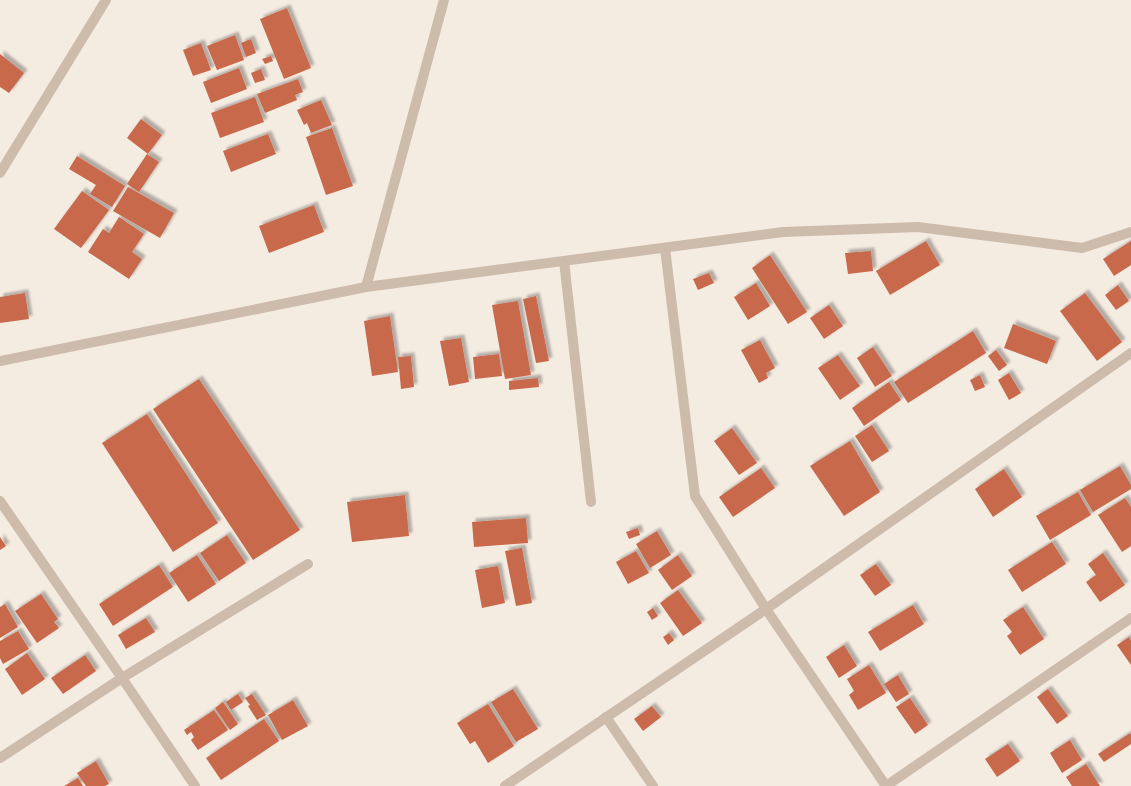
<svg xmlns="http://www.w3.org/2000/svg" width="1131" height="786" font-family="'IBM Plex Sans',sans-serif">
<style>
.building{fill:#c8694b;filter:url(#shadow)}
.lines{fill:none;stroke-linecap:round;stroke-linejoin:round}
.street{stroke:#cdbbac;stroke-width:10}
</style>
<defs>
<filter id="shadow"><feDropShadow dx="3.5" dy="-3.5" stdDeviation="1" flood-color="#0004"/></filter>
</defs>
<rect width="100%" height="100%" fill="#f4ebe1"/>
<g class="building">
<polygon points="287,8 311,68 284,79 260,19"/>
<polygon points="235,35 244,60 217,70 207,46"/>
<polygon points="251,39 256,53 246,57 241,43"/>
<polygon points="201,43 211,70 193,76 183,50"/>
<polygon points="0,54 24,73 9,93 0,87"/>
<polygon points="271,56 273,61 265,64 262,59"/>
<polygon points="239,68 247,89 211,103 203,82"/>
<polygon points="261,69 265,80 255,83 251,73"/>
<polygon points="298,79 303,92 295,95 297,100 265,113 257,94"/>
<polygon points="255,97 264,122 220,138 211,113"/>
<polygon points="321,100 332,125 311,133 307,123 304,125 297,110"/>
<polygon points="141,119 162,135 148,154 127,138"/>
<polygon points="332,128 353,186 326,195 306,137"/>
<polygon points="268,134 276,154 231,172 223,151"/>
<polygon points="147,154 159,162 139,192 127,184"/>
<polygon points="77,156 125,186 112,207 90,194 96,185 69,169"/>
<polygon points="128,187 174,213 160,238 113,211"/>
<polygon points="82,191 109,210 81,248 54,229"/>
<polygon points="314,205 324,232 269,253 259,226"/>
<polygon points="119,217 144,234 132,252 142,259 129,279 88,252 103,229 109,233"/>
<polygon points="926,241 940,265 890,295 876,271"/>
<polygon points="1131,241 1131,265 1114,276 1103,259"/>
<polygon points="871,251 873,271 848,274 845,253"/>
<polygon points="770,255 807,312 788,324 752,268"/>
<polygon points="709,273 714,283 698,290 693,279"/>
<polygon points="756,283 770,306 748,320 734,297"/>
<polygon points="1118,285 1129,301 1116,310 1105,295"/>
<polygon points="25,293 29,319 0,323 0,297"/>
<polygon points="1085,293 1122,342 1097,361 1060,311"/>
<polygon points="536,296 549,361 536,363 523,299"/>
<polygon points="518,301 531,375 505,379 492,305"/>
<polygon points="829,305 843,326 824,339 810,318"/>
<polygon points="390,316 398,372 372,376 364,321"/>
<polygon points="1013,324 1056,341 1047,364 1004,348"/>
<polygon points="973,331 986,353 908,403 894,382"/>
<polygon points="461,338 469,382 449,386 440,341"/>
<polygon points="760,340 775,368 766,373 768,378 759,383 741,350"/>
<polygon points="873,347 892,376 875,387 857,358"/>
<polygon points="996,350 1007,365 999,371 988,356"/>
<polygon points="499,354 502,376 475,379 473,357"/>
<polygon points="838,355 860,386 840,400 818,368"/>
<polygon points="411,356 414,387 401,389 398,357"/>
<polygon points="1009,373 1021,393 1009,400 998,380"/>
<polygon points="980,375 985,387 975,391 970,380"/>
<polygon points="538,378 539,387 509,390 509,381"/>
<polygon points="199,379 300,530 253,560 153,409"/>
<polygon points="889,382 901,400 864,426 852,408"/>
<polygon points="147,414 218,523 173,552 102,443"/>
<polygon points="872,425 889,451 872,462 855,436"/>
<polygon points="732,428 757,463 739,475 714,441"/>
<polygon points="850,441 880,492 844,516 810,466"/>
<polygon points="1120,466 1131,485 1131,489 1093,512 1080,490"/>
<polygon points="761,468 775,488 733,517 719,497"/>
<polygon points="1004,469 1022,497 993,517 975,489"/>
<polygon points="1078,492 1091,515 1050,540 1036,516"/>
<polygon points="405,495 409,536 352,542 347,502"/>
<polygon points="1125,498 1131,507 1131,546 1122,552 1098,515"/>
<polygon points="526,518 528,543 474,547 472,522"/>
<polygon points="638,528 640,535 629,539 626,532"/>
<polygon points="657,531 671,555 650,568 636,544"/>
<polygon points="227,535 246,563 219,581 200,553"/>
<polygon points="0,537 6,546 0,550"/>
<polygon points="1052,542 1066,564 1022,592 1008,570"/>
<polygon points="522,548 532,603 516,606 505,551"/>
<polygon points="636,551 649,573 628,584 616,562"/>
<polygon points="1103,553 1125,585 1100,602 1086,582 1096,575 1088,564"/>
<polygon points="197,555 216,584 188,602 169,573"/>
<polygon points="678,555 692,576 672,590 658,570"/>
<polygon points="876,564 891,585 875,596 860,575"/>
<polygon points="159,565 173,587 113,626 99,604"/>
<polygon points="498,566 505,603 482,608 475,570"/>
<polygon points="678,590 702,623 683,636 660,603"/>
<polygon points="41,594 58,619 54,622 59,628 37,643 15,611"/>
<polygon points="5,604 18,627 0,638 0,607"/>
<polygon points="913,605 924,624 880,651 868,632"/>
<polygon points="1023,607 1044,639 1020,655 1007,636 1012,632 1003,620"/>
<polygon points="653,608 658,616 652,620 647,612"/>
<polygon points="146,618 155,632 126,649 118,635"/>
<polygon points="18,631 29,649 3,664 0,658 0,641"/>
<polygon points="669,633 674,640 668,645 663,637"/>
<polygon points="1129,637 1131,641 1131,665 1117,645"/>
<polygon points="844,645 857,666 839,678 826,657"/>
<polygon points="27,653 45,679 22,695 5,669"/>
<polygon points="85,655 96,671 63,694 51,678"/>
<polygon points="869,665 886,693 858,710 849,695 854,691 847,679"/>
<polygon points="898,675 909,694 896,702 884,684"/>
<polygon points="513,689 538,729 516,742 491,702"/>
<polygon points="1048,689 1068,716 1057,724 1037,697"/>
<polygon points="238,694 243,702 231,710 226,702"/>
<polygon points="252,694 266,715 257,720 248,706 250,705 245,698"/>
<polygon points="910,698 928,725 915,734 896,707"/>
<polygon points="293,700 308,726 282,740 268,715"/>
<polygon points="223,702 238,724 230,730 215,708"/>
<polygon points="488,704 514,746 488,763 475,741 470,744 457,723"/>
<polygon points="652,706 661,717 643,731 634,719"/>
<polygon points="214,710 228,730 198,750 191,740 194,737 191,732 187,735 184,730"/>
<polygon points="264,719 279,741 221,780 206,758"/>
<polygon points="1130,733 1131,735 1131,744 1104,762 1098,754"/>
<polygon points="1070,740 1082,760 1062,773 1050,753"/>
<polygon points="1008,744 1020,761 997,777 985,759"/>
<polygon points="96,761 109,784 105,786 86,786 77,773"/>
<polygon points="1086,764 1100,786 1072,786 1066,777"/>
<polygon points="78,778 83,786 64,786"/>
</g>
<g class="lines">
<g class="street">
<polyline points="0,173 106,0"/>
<polyline points="665,248 695,496 766,609 886,786"/>
<polyline points="564,261 591,502"/>
<polyline points="366,287 444,0"/>
<polyline points="0,361 366,287 783,232 918,227 1082,248 1131,232"/>
<polyline points="0,501 122,678 195,786"/>
<polyline points="606,717 653,786"/>
<polyline points="0,758 122,678 308,564"/>
<polyline points="505,786 766,609 1131,353"/>
<polyline points="886,786 1131,618"/>
</g>
</g>
</svg>
